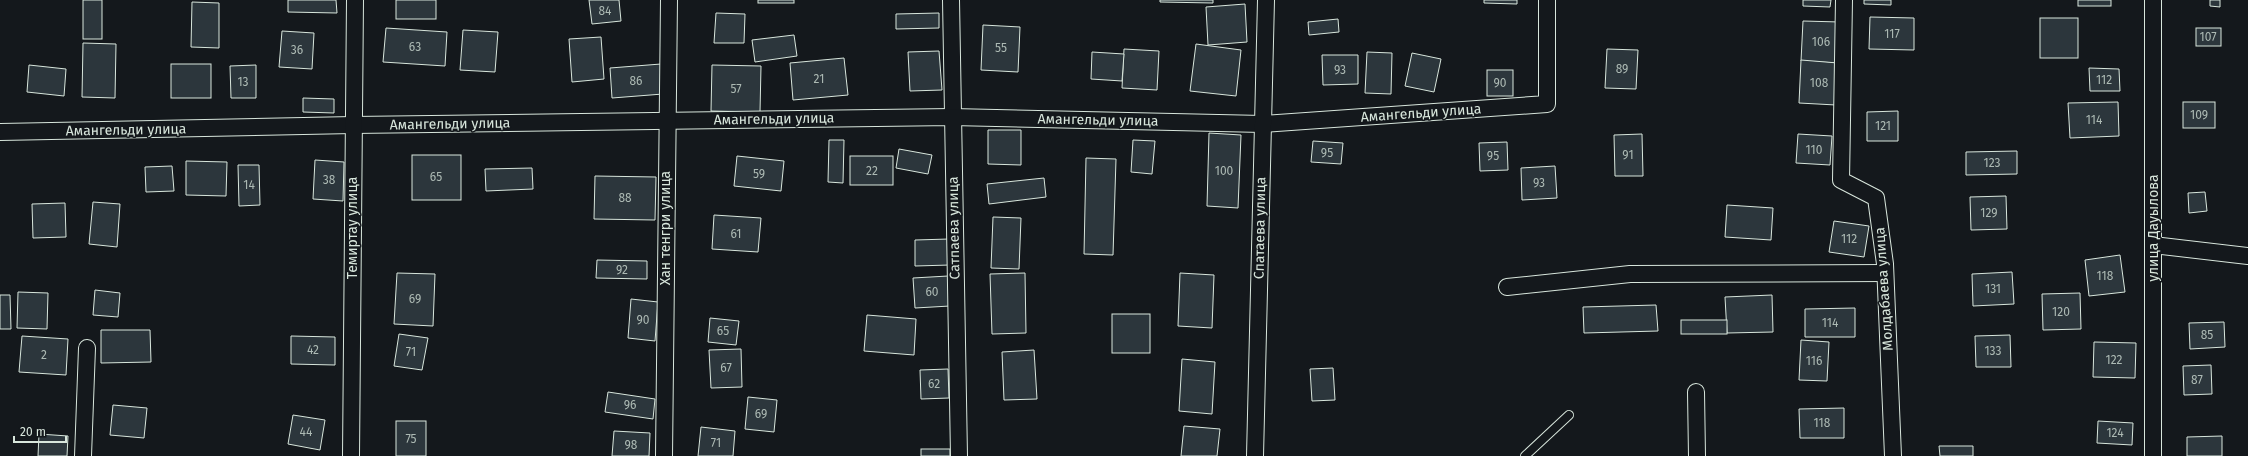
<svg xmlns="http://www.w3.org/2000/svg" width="2248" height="456" font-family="'Fira Sans',sans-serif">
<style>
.building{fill:#2c363c;stroke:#d8e6dc}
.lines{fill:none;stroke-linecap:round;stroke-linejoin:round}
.service-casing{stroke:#d8e6dc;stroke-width:10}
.minor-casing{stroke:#d8e6dc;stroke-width:18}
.service{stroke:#14181c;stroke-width:8}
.minor{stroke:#14181c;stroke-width:16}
.labels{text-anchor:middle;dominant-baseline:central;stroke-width:3;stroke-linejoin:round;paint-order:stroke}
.number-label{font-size:12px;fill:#adbab4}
.street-label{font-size:14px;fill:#d8e6dc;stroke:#14181c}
</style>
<rect width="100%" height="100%" fill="#14181c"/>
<g class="building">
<rect x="83" y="0" width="19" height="39"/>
<polygon points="288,0 336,0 337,13 288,12"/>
<rect x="396" y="0" width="40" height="19"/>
<polygon points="589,0 619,0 621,21 592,24"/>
<rect x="758" y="0" width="36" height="3"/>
<polygon points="1160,0 1213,0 1213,3 1160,2"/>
<polygon points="1484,0 1517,0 1517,4 1484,3"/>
<polygon points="1803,0 1831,0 1830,7 1803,6"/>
<polygon points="1864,0 1891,0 1891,5 1864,4"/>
<rect x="2078" y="0" width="33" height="6"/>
<polygon points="2210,0 2220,0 2220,7 2210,6"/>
<polygon points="192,2 219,3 219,48 191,47"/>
<polygon points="1245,4 1247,42 1208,45 1206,7"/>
<polygon points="716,13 745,14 744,43 714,43"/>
<polygon points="939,13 939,28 896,29 896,14"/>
<polygon points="1870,17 1914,18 1914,50 1869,49"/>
<rect x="2040" y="18" width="38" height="40"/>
<polygon points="1338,19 1339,32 1309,35 1308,22"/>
<polygon points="1803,21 1840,22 1838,63 1801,61"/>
<polygon points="983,25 1020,27 1018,72 981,70"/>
<polygon points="386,28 447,32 445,66 383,62"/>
<rect x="2196" y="28" width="25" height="18"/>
<polygon points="463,30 498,32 495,72 460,70"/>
<polygon points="282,31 314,33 312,69 279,67"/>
<polygon points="794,35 797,56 755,62 752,40"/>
<polygon points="601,37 604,79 572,82 569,39"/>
<polygon points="83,43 116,44 115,98 82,97"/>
<polygon points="1196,44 1241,50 1236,96 1190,91"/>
<polygon points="1124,49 1159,51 1157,90 1122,88"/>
<polygon points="1607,49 1638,50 1636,89 1605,88"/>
<polygon points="939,51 942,90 910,91 908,52"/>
<polygon points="1092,52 1124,54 1122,81 1091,79"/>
<polygon points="1367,52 1392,53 1391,94 1365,93"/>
<polygon points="1412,53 1441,59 1434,92 1405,86"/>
<polygon points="1322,55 1358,55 1358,84 1323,85"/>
<polygon points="844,58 848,95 793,100 790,63"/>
<polygon points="1801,60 1838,63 1836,105 1799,103"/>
<rect x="171" y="64" width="40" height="34"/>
<polygon points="661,64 663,94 612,98 610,68"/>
<polygon points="29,65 66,69 64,96 27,92"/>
<polygon points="256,65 256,98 231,98 230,66"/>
<polygon points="712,65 761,66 760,112 711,111"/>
<polygon points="2089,68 2119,69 2120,91 2090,91"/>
<rect x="1487" y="70" width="26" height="26"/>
<polygon points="303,98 334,99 334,113 303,112"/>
<polygon points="2118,102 2119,136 2070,138 2068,103"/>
<rect x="2183" y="102" width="32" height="26"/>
<polygon points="1898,111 1898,141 1867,141 1867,112"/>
<polygon points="988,130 1021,130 1021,165 988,164"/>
<polygon points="1209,133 1241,135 1238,208 1207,206"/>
<polygon points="1642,134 1643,176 1615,176 1614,135"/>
<polygon points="1798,134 1832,136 1830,165 1796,163"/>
<polygon points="829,140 844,140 843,183 828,182"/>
<polygon points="1133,140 1155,141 1152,174 1131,172"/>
<polygon points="1313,141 1343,143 1341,164 1311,162"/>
<polygon points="1507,142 1508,170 1480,171 1479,143"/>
<polygon points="899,149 932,155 928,174 896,168"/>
<polygon points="2017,151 2017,174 1966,175 1966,152"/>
<rect x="412" y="155" width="49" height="45"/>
<polygon points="737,156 784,161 781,191 734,186"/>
<rect x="850" y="156" width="43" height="29"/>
<polygon points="1086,158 1116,159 1113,255 1084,254"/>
<polygon points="315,160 344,162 343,201 313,199"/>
<polygon points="186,161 227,162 226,196 186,195"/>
<polygon points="238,165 259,165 260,205 239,206"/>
<polygon points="172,166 174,191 146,192 145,167"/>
<polygon points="1555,166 1557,198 1522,200 1521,168"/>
<polygon points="532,168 533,189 486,191 485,169"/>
<polygon points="595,176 656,177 655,220 594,219"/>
<polygon points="1044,178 1046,197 989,204 987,184"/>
<polygon points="2205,192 2207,211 2189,213 2188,193"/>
<polygon points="2006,196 2007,229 1971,230 1970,197"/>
<polygon points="93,202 120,204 117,247 89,244"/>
<polygon points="65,203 66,237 33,238 32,204"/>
<polygon points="1727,205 1773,208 1771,240 1725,237"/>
<polygon points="714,215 761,218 758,252 712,249"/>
<polygon points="993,217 1021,218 1019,269 991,268"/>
<polygon points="1834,221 1869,226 1864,257 1829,252"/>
<polygon points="949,239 950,265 915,266 915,240"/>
<polygon points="2120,255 2125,292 2089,296 2085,260"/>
<polygon points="597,260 647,261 647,279 596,278"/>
<polygon points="2012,272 2014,304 1973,306 1972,274"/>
<polygon points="397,273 435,274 433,326 394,324"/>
<polygon points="1025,273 1026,333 992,334 990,274"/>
<polygon points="1180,273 1214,275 1212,328 1178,326"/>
<polygon points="948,276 950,306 915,308 913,278"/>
<polygon points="95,290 120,293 118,317 93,315"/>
<polygon points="18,292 48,293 47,329 17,328"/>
<polygon points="2080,293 2081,329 2043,330 2042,294"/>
<polygon points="0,295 10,295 11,329 0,329"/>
<polygon points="1772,295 1773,332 1727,333 1725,297"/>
<polygon points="631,299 658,302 655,341 628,338"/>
<polygon points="1656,305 1658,331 1584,333 1583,307"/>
<polygon points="1855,308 1855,337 1805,337 1805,309"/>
<rect x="1112" y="314" width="38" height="39"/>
<polygon points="867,315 916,319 914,355 864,351"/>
<polygon points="710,318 739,321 736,345 708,342"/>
<rect x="1681" y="320" width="46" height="14"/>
<polygon points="2224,322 2225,347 2190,349 2189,323"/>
<polygon points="101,330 150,330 151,362 101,363"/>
<polygon points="399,334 428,338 422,370 394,366"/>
<polygon points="2010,335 2011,367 1976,367 1975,336"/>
<polygon points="22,336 68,339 66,375 19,372"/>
<polygon points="291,336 335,337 335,365 291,364"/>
<polygon points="1801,340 1829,342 1827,381 1799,380"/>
<polygon points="2094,342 2136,343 2135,378 2093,377"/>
<polygon points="741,349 742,387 711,388 709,350"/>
<polygon points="1034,350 1037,399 1004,400 1002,352"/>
<polygon points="1182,359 1215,362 1212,414 1179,411"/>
<polygon points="2211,365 2212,394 2184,395 2183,366"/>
<polygon points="1333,368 1335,400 1312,401 1310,369"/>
<polygon points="948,369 949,398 921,399 920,370"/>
<polygon points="608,392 655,399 653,419 605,412"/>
<polygon points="748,397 777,400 774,432 745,429"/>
<polygon points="113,405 147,408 144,438 110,435"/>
<polygon points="1844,408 1844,438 1800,438 1799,409"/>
<polygon points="293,415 325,420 320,450 288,444"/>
<rect x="396" y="421" width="30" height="35"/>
<polygon points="2098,421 2133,423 2132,445 2097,443"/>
<polygon points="1184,426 1220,429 1217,456 1181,456"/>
<polygon points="701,427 735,431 733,456 698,456"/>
<polygon points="614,431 650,433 649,456 612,456"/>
<polygon points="39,434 68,436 67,456 38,456"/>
<polygon points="2222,436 2222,456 2187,456 2187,437"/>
<polygon points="1939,446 1973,446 1973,456 1940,456"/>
<rect x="921" y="449" width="29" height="7"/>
</g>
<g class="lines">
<defs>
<polyline id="service" points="1525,456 1569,415"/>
<g id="minor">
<polyline points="951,0 959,456"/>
<polyline points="1844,0 1841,180 1876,198 1885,264 1893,456"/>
<polyline points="2153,0 2153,456"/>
<polyline points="0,132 353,125 952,117 1263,124 1547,104 1547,0"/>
<polyline points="2153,245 2248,256"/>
<polyline points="1507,287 1630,274 1885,273"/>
<polyline points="1696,392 1697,456"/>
<polyline points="83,456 87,348"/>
<polyline points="351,456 355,0"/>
<polyline points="664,456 669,0"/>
<polyline points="1255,456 1266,0"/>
</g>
</defs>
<use href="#service" class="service-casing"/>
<use href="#minor" class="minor-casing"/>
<use href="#service" class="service"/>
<use href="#minor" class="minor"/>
</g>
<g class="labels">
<g class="number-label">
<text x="605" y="11">84</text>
<text x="1892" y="34">117</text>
<text x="2208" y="37">107</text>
<text x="1821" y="42">106</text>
<text x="415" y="47">63</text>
<text x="1001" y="48">55</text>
<text x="297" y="50">36</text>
<text x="1622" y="69">89</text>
<text x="1340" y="70">93</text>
<text x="819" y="79">21</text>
<text x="2104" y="80">112</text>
<text x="636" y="81">86</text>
<text x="243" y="82">13</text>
<text x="1500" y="83">90</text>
<text x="1819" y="83">108</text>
<text x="736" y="89">57</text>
<text x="2199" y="115">109</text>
<text x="2094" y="120">114</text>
<text x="1883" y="126">121</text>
<text x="1814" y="150">110</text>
<text x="1327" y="153">95</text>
<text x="1628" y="155">91</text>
<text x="1493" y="156">95</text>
<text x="1992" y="163">123</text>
<text x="872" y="171">22</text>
<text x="1224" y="171">100</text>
<text x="759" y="174">59</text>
<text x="436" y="177">65</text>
<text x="329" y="180">38</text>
<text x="1539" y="183">93</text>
<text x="249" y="185">14</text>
<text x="625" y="198">88</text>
<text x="1989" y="213">129</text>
<text x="736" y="234">61</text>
<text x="1849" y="239">112</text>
<text x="622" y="270">92</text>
<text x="2105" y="276">118</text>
<text x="1993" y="289">131</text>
<text x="932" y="292">60</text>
<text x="415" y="299">69</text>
<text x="2061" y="312">120</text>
<text x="643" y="320">90</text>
<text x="1830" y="323">114</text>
<text x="723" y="331">65</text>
<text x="2207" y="335">85</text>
<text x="313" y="350">42</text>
<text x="1993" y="351">133</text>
<text x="411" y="352">71</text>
<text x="44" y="355">2</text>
<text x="2114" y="360">122</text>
<text x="1814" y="361">116</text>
<text x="726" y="368">67</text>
<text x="2197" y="380">87</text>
<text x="934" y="384">62</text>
<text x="630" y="405">96</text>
<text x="761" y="414">69</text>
<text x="1822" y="423">118</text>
<text x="306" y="432">44</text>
<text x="2115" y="433">124</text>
<text x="411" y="439">75</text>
<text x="716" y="443">71</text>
<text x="631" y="445">98</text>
</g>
<g class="street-label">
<text transform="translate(1421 113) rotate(-4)">Амангельди улица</text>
<text transform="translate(774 119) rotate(-1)">Амангельди улица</text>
<text transform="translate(1098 120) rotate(1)">Амангельди улица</text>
<text transform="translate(450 124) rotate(-1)">Амангельди улица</text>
<text transform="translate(126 130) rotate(-1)">Амангельди улица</text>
<text transform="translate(352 228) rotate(-90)">Темиртау улица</text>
<text transform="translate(665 228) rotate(-90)">Хан тенгри улица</text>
<text transform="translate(954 228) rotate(-91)">Сатпаева улица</text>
<text transform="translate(1260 228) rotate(-89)">Спатаева улица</text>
<text transform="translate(2153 228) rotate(-90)">улица Дауылова</text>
<text transform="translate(1884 289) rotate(-94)">Молдабаева улица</text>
</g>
</g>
<path d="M14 436v6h52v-6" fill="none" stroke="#d8e6dc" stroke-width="2"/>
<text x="20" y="436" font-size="12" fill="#d8e6dc" stroke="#14181c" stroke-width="3" paint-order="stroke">20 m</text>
</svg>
